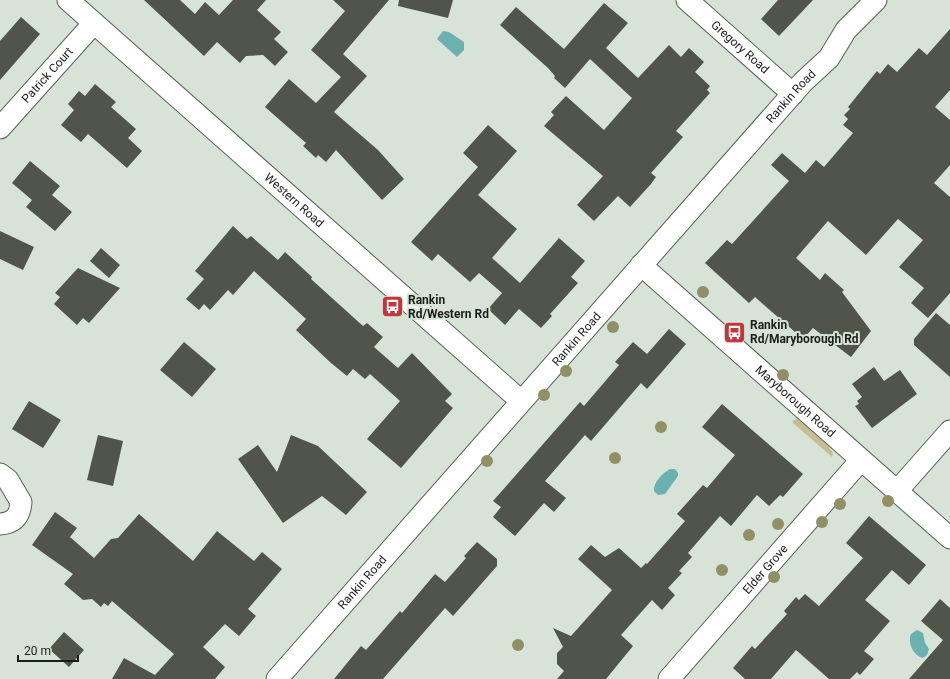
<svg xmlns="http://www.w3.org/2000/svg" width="950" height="679" font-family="Roboto,sans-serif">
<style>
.green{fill:#c6bd92}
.water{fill:#6bb1b1}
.building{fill:#505449}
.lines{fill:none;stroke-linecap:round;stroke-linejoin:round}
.street-casing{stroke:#566057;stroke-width:23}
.street{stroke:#fff;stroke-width:21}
.tree{fill:#918f66}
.labels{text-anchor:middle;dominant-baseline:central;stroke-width:4;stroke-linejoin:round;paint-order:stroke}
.street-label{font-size:12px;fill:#1a1e1a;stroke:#d8e3d8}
.poi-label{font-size:12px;font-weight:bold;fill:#1a1e1a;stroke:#d8e3d8;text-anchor:start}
</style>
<rect width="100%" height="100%" fill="#d8e3d8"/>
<polygon class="green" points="797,418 826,443 833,453 832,457 792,422"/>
<g class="water">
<polygon points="443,31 449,32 464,42 464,50 457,57 437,39"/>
<path d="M670 469H675L678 473V476L665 494 658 495 654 491C653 482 663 473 670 469Z"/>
<path d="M917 630 923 633 925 643 929 649 927 655 923 658C914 656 907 643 911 634Z"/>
</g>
<g class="building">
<polygon points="144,0 180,0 195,14 205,2 219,15 233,0 266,0 257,10 281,32 274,39 288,52 275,66 263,55 246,56 240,63 217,42 204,56"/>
<polygon points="333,0 389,0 343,54 367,76 334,112 378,150 404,179 382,200 336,150 326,162 318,155 316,158 303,146 306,143 265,107 289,79 316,103 341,77 311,50 345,11"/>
<polygon points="399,0 453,0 448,18 398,6"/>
<polygon points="778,0 813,0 779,36 761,19"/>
<polygon points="604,3 628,23 606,48 638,78 669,45 681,57 689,48 704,62 695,72 710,86 707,90 710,93 676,131 683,137 651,173 656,177 651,184 630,207 618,196 594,221 577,205 603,176 544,126 554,115 551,112 566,96 604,130 632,98 590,59 565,88 554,78 555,76 548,68 500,25 516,7 564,49"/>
<polygon points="21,17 40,34 0,80 0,41"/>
<polygon points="950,29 950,90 935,107 950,120 950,165 934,183 950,197 950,293 928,318 911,303 924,288 899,267 923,240 898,219 866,255 828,221 796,258 820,280 825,273 844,290 842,292 871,331 851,357 813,328 803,339 755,297 749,303 705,263 727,240 732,244 789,181 771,165 782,153 805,173 816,160 824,167 853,133 843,125 848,119 844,115 850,109 848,107 877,71 880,74 888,64 897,72 919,48 927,55"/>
<polygon points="95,84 116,102 111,107 136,129 128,138 142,151 127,168 88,134 81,142 61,125 74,110 68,104 79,91 85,96"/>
<polygon points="488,125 517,151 478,195 517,229 492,258 520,283 559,238 585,261 571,277 578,283 550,314 552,316 541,328 519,309 505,325 488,309 502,293 479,273 470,282 438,254 432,261 411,242 478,167 463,153"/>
<polygon points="30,161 60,186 52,195 72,212 55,231 26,207 32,200 12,183"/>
<polygon points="233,226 247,239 251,236 278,260 285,252 312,277 311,279 363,326 367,323 383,337 374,347 398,368 412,353 452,394 445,401 453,408 401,468 367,439 400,401 370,374 365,379 353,369 347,376 331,363 296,330 306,319 254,271 233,295 228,290 210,310 204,304 199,310 186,299 204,279 195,271"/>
<polygon points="0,231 34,247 23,270 0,259"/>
<polygon points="101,248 120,265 109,278 90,261"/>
<polygon points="78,268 120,288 89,323 83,318 77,325 54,304 60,297 55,293"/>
<polygon points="936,313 950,325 950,377 914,345 914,339"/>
<polygon points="669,329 686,344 647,389 641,383 591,441 585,435 545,481 566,498 554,512 544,503 515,536 493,517 501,507 493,501 580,402 584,406 619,365 615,362 633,342 647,354"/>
<polygon points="184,342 216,369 192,397 160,370"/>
<polygon points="874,367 884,381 900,370 917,394 872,428 855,406 859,404 857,401 862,397 852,384"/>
<polygon points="29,401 61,420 43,448 12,429"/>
<polygon points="722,404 803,474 783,497 780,495 769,506 757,495 731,526 720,516 688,553 692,557 679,571 682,573 668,588 675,595 662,610 652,600 621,635 633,646 606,679 557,679 564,671 557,664 557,653 563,647 553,628 571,636 612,590 578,559 591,545 605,557 619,548 641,568 646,563 647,564 685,521 677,514 703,485 707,488 735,455 702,427"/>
<polygon points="98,435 123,441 113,486 87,480"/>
<polygon points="291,435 318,446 367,492 346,515 322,496 283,523 238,459 258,445 277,472"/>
<polygon points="55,512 77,528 70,537 94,558 111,539 118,538 139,514 193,561 217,531 254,561 262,552 282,569 248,609 256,616 239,636 225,624 203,647 225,667 215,679 112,679 124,658 155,675 174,654 112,601 108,606 104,603 101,607 92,599 83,600 64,584 73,574 32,545"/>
<polygon points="869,516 926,565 909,585 892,570 865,600 890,621 864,651 874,659 860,675 857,672 850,679 829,679 796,650 771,679 745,679 733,668 752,646 755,649 787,614 784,611 796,597 799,600 805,594 819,606 863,558 846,543"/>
<polygon points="477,542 497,559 497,566 453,616 445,608 383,679 334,679 361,646 366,650 400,611 402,613 435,574 445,582 466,558 464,556"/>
<polygon points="940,599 950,608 950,679 909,679 943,640 921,621"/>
<polygon points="64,632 84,650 69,667 49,649"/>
</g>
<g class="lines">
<defs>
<g id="street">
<path id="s1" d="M68 0 521 401"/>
<path id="s2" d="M687 0 793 94"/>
<path id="s3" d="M0 128 94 23"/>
<path id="s4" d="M641 265 950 538"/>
<path d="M0 474 8 480 21 502C20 516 14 523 0 524"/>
<polyline points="897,491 950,431"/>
<path id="s5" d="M277 679 803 82 829 58 846 30 876 0"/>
<path id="s6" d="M669 679 861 460"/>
</g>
</defs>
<use href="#street" class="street-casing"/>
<use href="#street" class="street"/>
</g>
<g class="tree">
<circle cx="703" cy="292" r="6"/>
<circle cx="613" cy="327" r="6"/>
<circle cx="566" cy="371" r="6"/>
<circle cx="783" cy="375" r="6"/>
<circle cx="544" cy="395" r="6"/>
<circle cx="661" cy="427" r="6"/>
<circle cx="615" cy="458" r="6"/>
<circle cx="487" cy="461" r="6"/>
<circle cx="888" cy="501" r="6"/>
<circle cx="840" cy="504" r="6"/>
<circle cx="822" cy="522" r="6"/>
<circle cx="778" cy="524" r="6"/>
<circle cx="749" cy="535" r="6"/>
<circle cx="722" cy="570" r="6"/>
<circle cx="774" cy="577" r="6"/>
<circle cx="518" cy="645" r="6"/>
</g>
<defs>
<symbol id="bus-square" viewBox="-11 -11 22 22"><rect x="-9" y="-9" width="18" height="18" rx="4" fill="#c4343b" stroke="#d8e3d8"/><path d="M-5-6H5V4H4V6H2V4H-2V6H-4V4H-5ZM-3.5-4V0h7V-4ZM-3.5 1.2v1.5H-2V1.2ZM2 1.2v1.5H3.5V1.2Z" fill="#fff"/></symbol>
</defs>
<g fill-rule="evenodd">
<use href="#bus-square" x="380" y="294" width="25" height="25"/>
<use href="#bus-square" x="722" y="320" width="25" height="25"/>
</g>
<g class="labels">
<g class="street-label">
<text stroke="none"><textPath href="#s2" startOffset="71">Gregory Road</textPath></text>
<text stroke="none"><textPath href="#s3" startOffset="71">Patrick Court</textPath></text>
<text stroke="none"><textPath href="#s5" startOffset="777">Rankin Road</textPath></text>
<text stroke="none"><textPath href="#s1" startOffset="302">Western Road</textPath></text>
<text stroke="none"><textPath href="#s5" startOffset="453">Rankin Road</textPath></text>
<text stroke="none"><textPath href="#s4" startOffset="206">Maryborough Road</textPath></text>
<text stroke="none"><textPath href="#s6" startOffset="146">Elder Grove</textPath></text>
<text stroke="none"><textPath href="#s5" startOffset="129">Rankin Road</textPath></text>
</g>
<g class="poi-label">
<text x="408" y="300">Rankin<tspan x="408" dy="14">Rd/Western Rd</tspan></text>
<text x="750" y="325">Rankin<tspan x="750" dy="14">Rd/Maryborough Rd</tspan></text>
</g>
</g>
<path d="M18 655v6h60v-6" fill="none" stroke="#1a1e1a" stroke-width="2"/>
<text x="24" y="655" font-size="12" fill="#1a1e1a" stroke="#d8e3d8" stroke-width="3" paint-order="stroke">20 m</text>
</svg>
